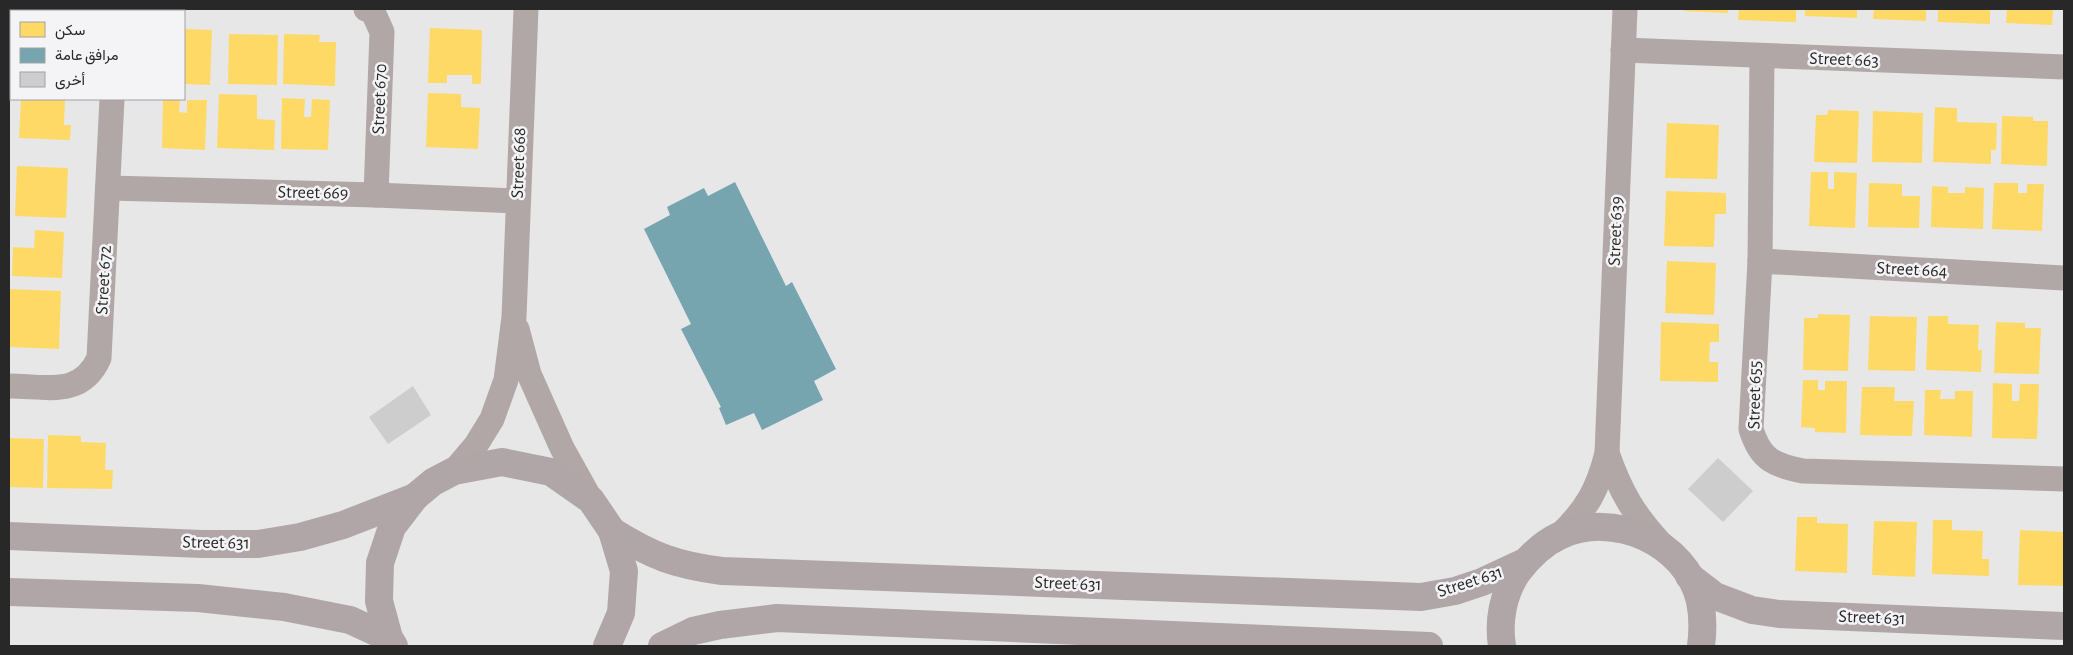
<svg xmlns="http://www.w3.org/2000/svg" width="2073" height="655" font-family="'Alegreya Sans',Vazirmatn,sans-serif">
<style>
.homes{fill:#ffd966}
.public{fill:#76a5af}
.building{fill:#cdcdce}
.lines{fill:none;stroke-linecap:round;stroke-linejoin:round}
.street{stroke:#b1a7a7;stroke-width:25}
.secondary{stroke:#b0a6a7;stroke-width:28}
.labels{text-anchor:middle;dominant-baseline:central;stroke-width:5;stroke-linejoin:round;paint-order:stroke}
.street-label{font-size:18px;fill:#282829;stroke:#f4f4f6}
</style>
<rect width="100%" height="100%" fill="#e7e7e8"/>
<g class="homes">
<rect x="25" y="9" width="47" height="2"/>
<polygon points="1684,9 1728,9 1728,13 1684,11"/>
<polygon points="1739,9 1796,9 1796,22 1738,20"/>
<polygon points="1805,9 1857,9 1857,18 1805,16"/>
<polygon points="1874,9 1926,9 1926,21 1873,19"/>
<polygon points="1938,9 1990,9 1990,24 1938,22"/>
<polygon points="2007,9 2053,9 2052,25 2006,23"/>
<polygon points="430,28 482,30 481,84 472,84 472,75 447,75 447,83 428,83"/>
<polygon points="184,29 212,30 210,85 184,84"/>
<polygon points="229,34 278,35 277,85 228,84"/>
<polygon points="284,34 320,35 319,42 336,42 335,86 283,84"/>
<polygon points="428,93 461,94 461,107 480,108 478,149 426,147"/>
<polygon points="219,94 257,95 257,119 275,120 274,150 217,148"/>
<polygon points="282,98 305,99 304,117 311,117 312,99 330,100 328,150 281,149"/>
<polygon points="21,99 65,99 64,125 71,125 70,140 19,138"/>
<polygon points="163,99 180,99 179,112 187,113 187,100 207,100 205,150 162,148"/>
<polygon points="1935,107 1957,108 1957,122 1997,123 1996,150 1991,150 1991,164 1933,162"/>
<polygon points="1828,110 1859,111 1857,163 1814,162 1816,115 1827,115"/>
<polygon points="1873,111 1923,113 1922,163 1872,162"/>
<polygon points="2002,116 2033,117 2033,121 2048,121 2047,166 2001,164"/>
<polygon points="1667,123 1719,125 1717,179 1665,178"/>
<polygon points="17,166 68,168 66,218 15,216"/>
<polygon points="1811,172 1828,172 1828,189 1834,189 1834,172 1857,173 1855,228 1809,226"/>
<polygon points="1869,183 1902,184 1902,196 1920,196 1919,228 1868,227"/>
<polygon points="1994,183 2018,183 2018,193 2027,193 2027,184 2044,184 2042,231 1992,229"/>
<polygon points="1932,186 1948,187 1948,193 1965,193 1965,187 1984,188 1983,229 1931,227"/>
<polygon points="1666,191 1726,193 1726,214 1715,214 1714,247 1664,246"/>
<polygon points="35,230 64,232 62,278 12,276 13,247 34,248"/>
<polygon points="1667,261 1716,263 1714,315 1665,313"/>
<polygon points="9,289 61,291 59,349 9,347"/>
<polygon points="1818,314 1850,315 1848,371 1803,370 1804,318 1818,318"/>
<polygon points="1870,316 1917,317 1915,371 1868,370"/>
<polygon points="1928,316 1948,316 1948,324 1979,325 1978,350 1982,350 1981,372 1926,370"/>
<polygon points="1661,322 1719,324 1719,342 1710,342 1709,362 1718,362 1718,382 1660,381"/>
<polygon points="1996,322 2025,323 2025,328 2041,328 2039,374 1994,373"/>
<polygon points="1803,380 1818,380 1818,390 1825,390 1825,381 1847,381 1846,433 1815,432 1815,428 1801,427"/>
<polygon points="1993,383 2012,384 2012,401 2019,401 2020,384 2039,384 2037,439 1992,438"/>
<polygon points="1862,387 1895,387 1894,401 1914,401 1912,436 1860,435"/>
<polygon points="1925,390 1941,390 1940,399 1955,399 1955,391 1973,391 1972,437 1924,435"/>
<polygon points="48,435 81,436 81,442 106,443 105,470 113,470 112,489 47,488"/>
<polygon points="9,438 44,439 43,488 9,487"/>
<polygon points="1797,517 1817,517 1817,523 1848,524 1847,573 1795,571"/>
<polygon points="1933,520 1952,520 1952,530 1983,531 1982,559 1989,559 1989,576 1932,574"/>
<polygon points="1874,521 1917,522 1915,577 1872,575"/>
<polygon points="2020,530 2064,532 2064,586 2018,585"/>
</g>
<polygon class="public" points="735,182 786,286 792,282 836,369 814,381 823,400 762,430 754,413 726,425 719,408 721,407 681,329 691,324 644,229 670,215 667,207 704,188 708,196"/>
<g class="building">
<polygon points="413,386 431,415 388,444 369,417"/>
<polygon points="1718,458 1753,491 1723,522 1688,489"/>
</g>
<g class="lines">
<g class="street">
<polyline points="366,9 373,12 382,32 376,195"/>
<polyline points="116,11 116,9"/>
<polyline points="1623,50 2064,67"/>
<path d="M1762 57 1760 261 1751 429C1760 459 1773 465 1803 471L2064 479"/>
<polyline points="108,188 376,195 518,201"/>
<polyline points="1760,261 2064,278"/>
<polyline points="517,329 529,374 562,448 591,500"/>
<path d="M9 386C46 386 81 398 99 358L112 99"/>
<path d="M1607 453C1621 493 1634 515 1663 546"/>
<polyline points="454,471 476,445 492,419 506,380 514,317 526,9"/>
<path d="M1560 535C1587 509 1598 489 1607 453L1625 9"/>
</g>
<g class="secondary">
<path d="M612 531C652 556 675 565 722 571L1421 597 1455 591 1482 582 1525 562"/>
<polyline points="9,536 202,544 258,544 300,537 343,525 415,497"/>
<polyline points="1689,576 1715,596 1752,610 1779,614 2064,626"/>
<polyline points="9,592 198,598 284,607 350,620 389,638"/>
<polyline points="394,646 389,638 379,601 380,563 392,527 415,497 433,482 454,471 502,462 551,472 591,500 612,531 624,571 621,613 607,646"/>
<polyline points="662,646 693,631 720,625 777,618 1429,646"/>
<path d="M1502 646C1498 621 1503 594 1517 573 1528 558 1542 544 1559 536 1613 510 1686 542 1700 601 1703 616 1703 631 1701 646"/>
</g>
</g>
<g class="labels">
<g class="street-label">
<text transform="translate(1844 60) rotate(2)">Street 663</text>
<text transform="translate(380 99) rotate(-88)">Street 670</text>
<text transform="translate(519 163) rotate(-88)">Street 668</text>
<text transform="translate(313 193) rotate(1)">Street 669</text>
<text transform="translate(1616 231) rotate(-88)">Street 639</text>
<text transform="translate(1912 270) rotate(3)">Street 664</text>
<text transform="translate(104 280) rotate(-87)">Street 672</text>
<text transform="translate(1755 395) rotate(-89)">Street 655</text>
<text transform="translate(216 543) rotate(1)">Street 631</text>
<text transform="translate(1470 582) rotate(-18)">Street 631</text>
<text transform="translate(1068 584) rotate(2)">Street 631</text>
<text transform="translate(1872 618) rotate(2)">Street 631</text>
</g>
</g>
<rect width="2073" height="655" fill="none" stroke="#282829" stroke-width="20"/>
<rect x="10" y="10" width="175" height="90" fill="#f4f4f6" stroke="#a2a2a4"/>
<rect x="20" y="22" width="25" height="15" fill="#ffd966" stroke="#a2a2a4"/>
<text x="55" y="35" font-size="15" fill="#282829">سكن</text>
<rect x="20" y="48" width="25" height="15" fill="#76a5af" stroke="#a2a2a4"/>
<text x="55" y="60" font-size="15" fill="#282829">مرافق عامة</text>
<rect x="20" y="72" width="25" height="15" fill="#cdcdce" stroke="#a2a2a4"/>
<text x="55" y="85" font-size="15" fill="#282829">أخرى</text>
</svg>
